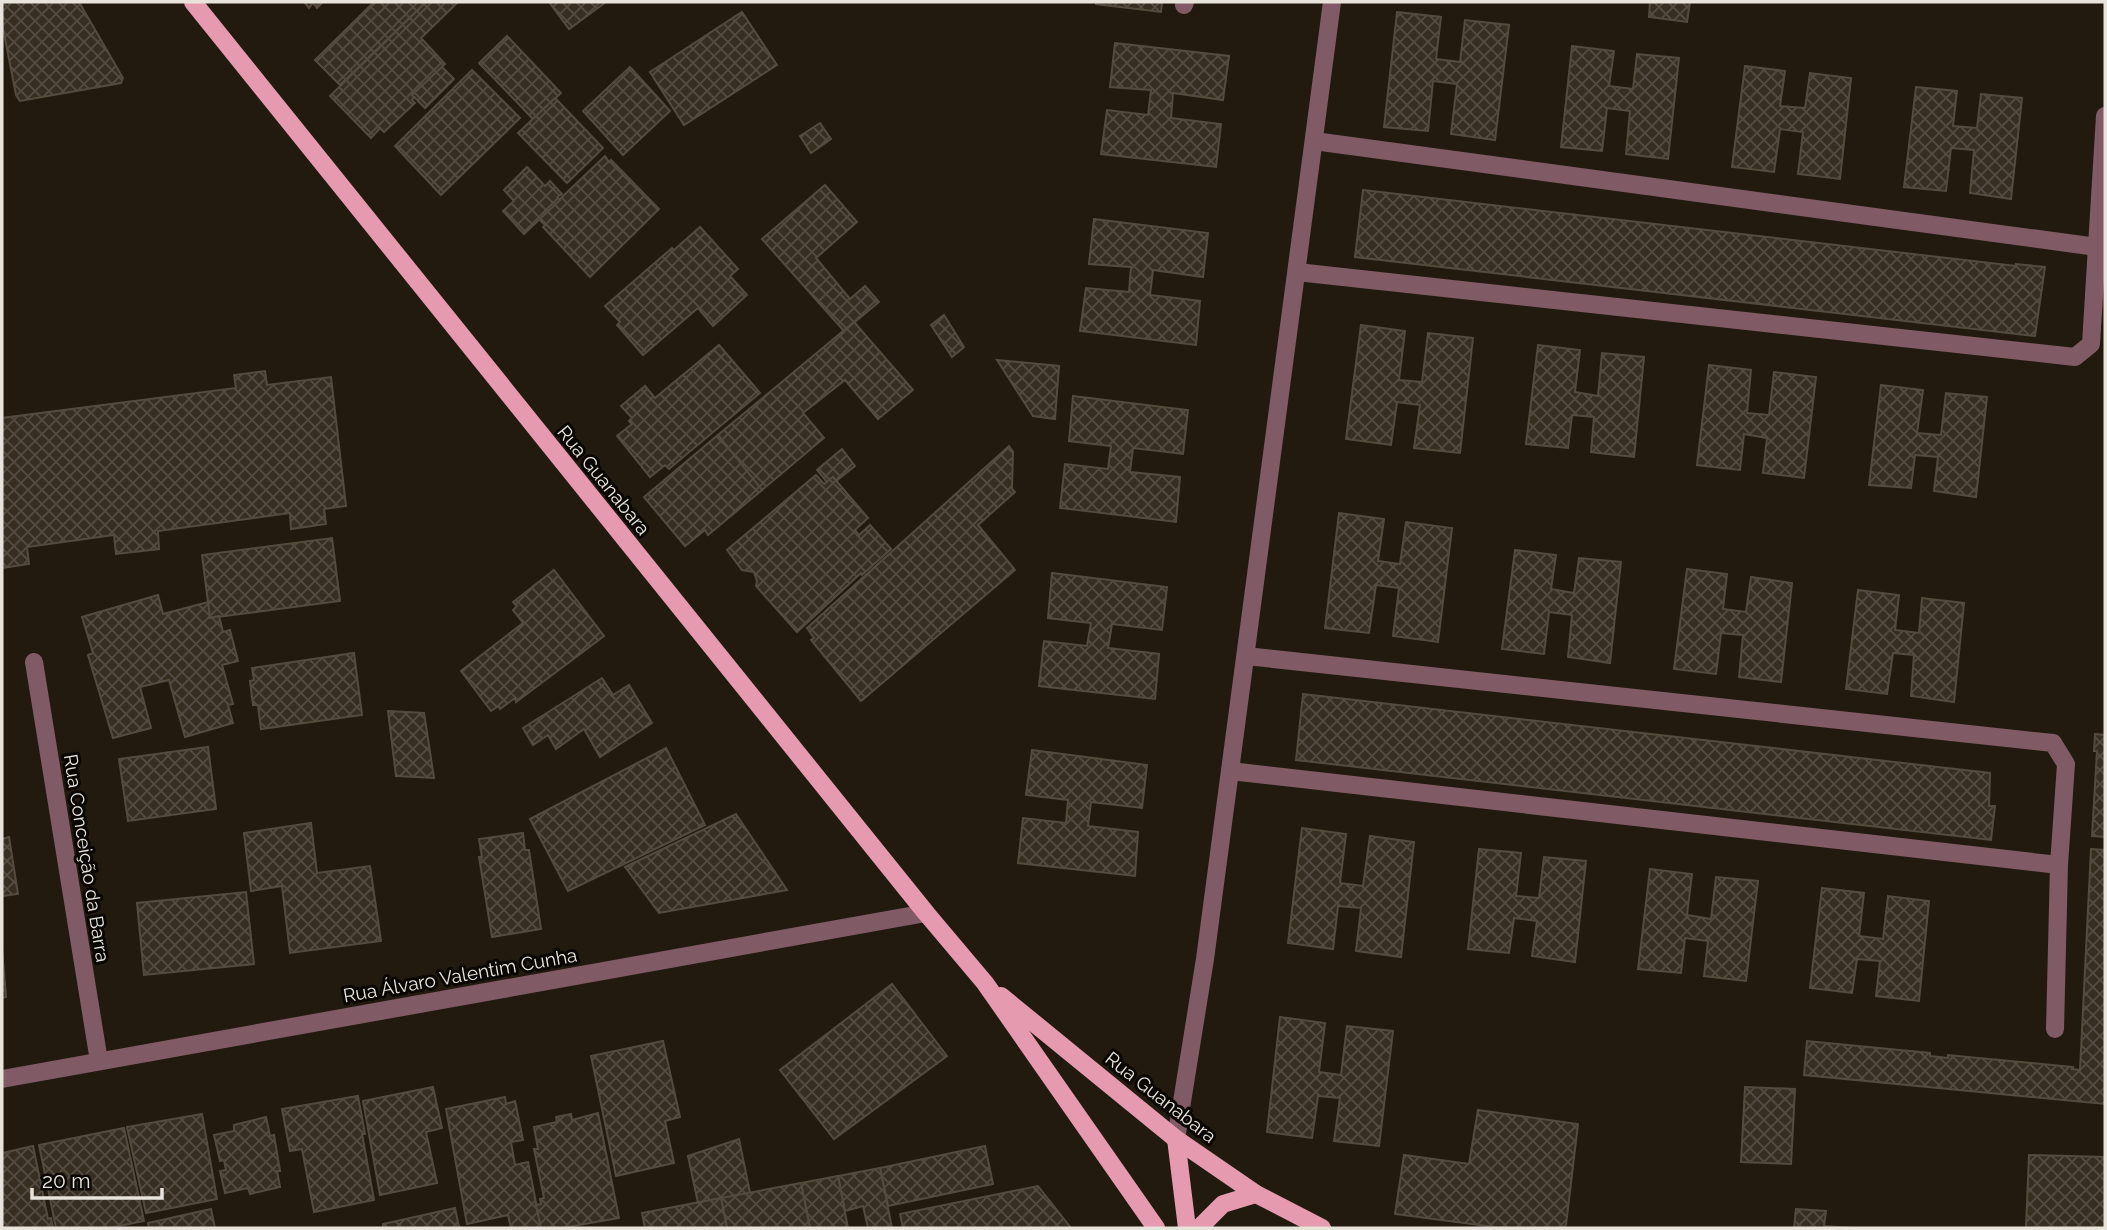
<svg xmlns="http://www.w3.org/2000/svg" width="2107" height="1230" font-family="Raleway,sans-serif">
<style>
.building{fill:url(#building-cross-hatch);stroke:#544b3e;stroke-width:2}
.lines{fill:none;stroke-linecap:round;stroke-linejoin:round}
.minor{stroke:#805b65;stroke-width:18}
.major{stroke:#e69aaf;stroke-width:18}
.labels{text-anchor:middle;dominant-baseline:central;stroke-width:6;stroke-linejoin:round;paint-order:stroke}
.street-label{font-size:19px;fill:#e8e3db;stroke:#090603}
</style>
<defs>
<pattern id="building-cross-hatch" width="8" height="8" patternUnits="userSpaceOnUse" patternTransform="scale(1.75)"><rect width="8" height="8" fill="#372e22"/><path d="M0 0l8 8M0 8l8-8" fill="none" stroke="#544c42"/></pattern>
</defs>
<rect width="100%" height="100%" fill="#231a0f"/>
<g class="building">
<polygon points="2,2 79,2 123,78 121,83 20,101 16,95 2,23"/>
<polygon points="304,2 323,2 317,8 313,3 309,8"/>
<polygon points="374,2 426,2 340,85 315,60"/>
<polygon points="426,2 458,2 421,38 445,64 412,95 414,97 412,100 415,103 384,132 380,128 371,138 330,96"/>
<polygon points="549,2 606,2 569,29"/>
<polygon points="1096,2 1162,2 1161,12 1096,4"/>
<polygon points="1650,2 1690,2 1687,22 1649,17"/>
<polygon points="742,12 777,65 684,125 650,72"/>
<polygon points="1397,12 1441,17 1436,59 1460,62 1465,20 1509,25 1495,140 1451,134 1457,84 1433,81 1428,131 1384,127"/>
<polygon points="507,36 561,93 533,119 479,63"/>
<polygon points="1115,43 1229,56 1223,100 1173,93 1171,118 1221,124 1216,167 1101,154 1107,110 1148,115 1151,90 1110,87"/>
<polygon points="1572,46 1614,51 1609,86 1633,89 1637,54 1679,58 1668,159 1626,154 1630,111 1607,108 1602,151 1561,147"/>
<polygon points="1745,66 1785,71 1780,106 1805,108 1810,73 1851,78 1840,179 1798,174 1803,132 1780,129 1774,172 1732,167"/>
<polygon points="442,67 454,79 425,108 412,95"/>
<polygon points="630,67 670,111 623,155 583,111"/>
<polygon points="472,70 520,118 441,195 395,146"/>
<polygon points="1916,87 1957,91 1953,126 1977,128 1981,94 2022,98 2011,199 1970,193 1974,150 1951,148 1946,191 1904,187"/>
<polygon points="555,98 603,148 567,183 518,133"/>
<polygon points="820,123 831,139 811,153 800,136"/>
<polygon points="605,156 609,162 611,160 659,209 590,277 543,227 545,225 539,219"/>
<polygon points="527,167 545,186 550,181 562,194 557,197 560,200 524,234 503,211 514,201 504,190"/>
<polygon points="825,185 857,222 816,258 850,299 865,286 879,302 844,331 762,239"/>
<polygon points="1363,190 2016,266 2016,264 2045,267 2035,336 1355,257"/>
<polygon points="1094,219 1208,233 1203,277 1153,270 1150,295 1200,301 1196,345 1080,331 1086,288 1129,292 1131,267 1089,264"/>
<polygon points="700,227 738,269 730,276 747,295 713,326 698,308 643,355 617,325 620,322 605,306 672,248 674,250"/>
<polygon points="944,315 964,347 952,357 931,325"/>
<polygon points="854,322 913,390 878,419 845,380 803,413 824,438 762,490 718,435"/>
<polygon points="1361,325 1405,331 1399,380 1422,382 1428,333 1473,338 1460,453 1414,448 1420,405 1397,402 1391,445 1346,439"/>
<polygon points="719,345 760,393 669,469 665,465 650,477 617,436 632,424 629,421 632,418 621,406 645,386 655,398"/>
<polygon points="1538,345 1580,350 1575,392 1598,396 1602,353 1644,357 1634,457 1591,452 1594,417 1572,415 1568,448 1526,444"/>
<polygon points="997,360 1059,366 1055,419 1033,416"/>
<polygon points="1709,365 1751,370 1747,413 1769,415 1774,372 1816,377 1804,478 1763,473 1767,438 1744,434 1740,470 1697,465"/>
<polygon points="265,371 267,385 331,377 346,506 324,509 326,524 291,529 290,513 158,531 159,549 116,554 114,535 27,547 29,564 2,568 2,418 236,388 234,375"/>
<polygon points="1881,385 1923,390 1917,433 1941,435 1946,393 1987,397 1976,497 1934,491 1938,457 1915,455 1911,488 1869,485"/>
<polygon points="1073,396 1188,410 1183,454 1133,448 1130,472 1180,477 1176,522 1060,508 1065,464 1108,469 1111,446 1069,441"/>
<polygon points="718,435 762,490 708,535 705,530 685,546 644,497"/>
<polygon points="1009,446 1013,452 1012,489 1015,492 978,525 1015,570 861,701 811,640 814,638 807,628"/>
<polygon points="842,449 855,466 836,481 833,477 827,482 817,470"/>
<polygon points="816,475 824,484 833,477 868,518 855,530 859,535 870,525 891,549 862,575 861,573 797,632 756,586 757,581 754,572 742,570 727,550"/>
<polygon points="1339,513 1384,519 1378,561 1400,564 1406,522 1452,528 1438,642 1393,636 1399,588 1376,585 1369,633 1325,628"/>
<polygon points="332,538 340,601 210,618 202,555"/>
<polygon points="1515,550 1556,555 1551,589 1574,593 1579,558 1621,562 1610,663 1568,657 1572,615 1549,612 1544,654 1502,649"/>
<polygon points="1687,569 1727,574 1723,609 1746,612 1751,577 1792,583 1781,682 1739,677 1743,635 1721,633 1716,674 1674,669"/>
<polygon points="554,570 604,636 516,702 515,698 500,709 499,706 491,711 461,671 523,623 513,610 517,606 513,602"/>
<polygon points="1052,573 1167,587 1162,630 1112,624 1108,648 1159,654 1155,699 1039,686 1044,641 1087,646 1091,623 1048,618"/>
<polygon points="1858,590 1899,595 1895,630 1919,633 1922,598 1964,603 1954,702 1911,696 1914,655 1893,653 1887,694 1846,689"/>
<polygon points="158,595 163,614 208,602 210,618 219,616 223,632 230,630 238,661 222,665 233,704 228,705 233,723 185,737 169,680 140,687 151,728 113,738 88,655 93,653 82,617"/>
<polygon points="354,653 362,715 261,729 258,705 253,705 250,681 254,680 252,668"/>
<polygon points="602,678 613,695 629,685 652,723 600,757 584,729 556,749 548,735 533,745 523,728"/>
<polygon points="1303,694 1990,773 1989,806 1995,806 1991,840 1296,760"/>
<polygon points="388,711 424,713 434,778 396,776"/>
<polygon points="2095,734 2105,735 2105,837 2092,836 2097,751 2094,751"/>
<polygon points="208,747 216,809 128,821 119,759"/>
<polygon points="666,748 705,825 568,891 530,819"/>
<polygon points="1032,750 1147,765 1142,808 1091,802 1088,826 1138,832 1135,876 1018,863 1023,818 1066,823 1068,800 1026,795"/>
<polygon points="736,814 787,890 659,913 625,867"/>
<polygon points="311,823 317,873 370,866 381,941 290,953 282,886 251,891 244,833"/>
<polygon points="1302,828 1346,834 1340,883 1363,886 1370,836 1414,842 1401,957 1356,951 1361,908 1338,906 1333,949 1288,943"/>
<polygon points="523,833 525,850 529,850 541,929 492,937 479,857 482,857 479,839"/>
<polygon points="9,837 18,894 2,896 2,839"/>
<polygon points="1479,849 1521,853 1516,896 1539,898 1544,857 1586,861 1575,962 1532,956 1537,921 1514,918 1509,953 1468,949"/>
<polygon points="2091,849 2105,850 2105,1104 1804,1075 1807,1041 1930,1053 1930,1056 1948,1058 1948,1055 2073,1067 2072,1069 2080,1070"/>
<polygon points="1650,869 1692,874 1687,915 1711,919 1716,877 1758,881 1746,981 1704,976 1708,941 1685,938 1681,973 1638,969"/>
<polygon points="1822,888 1864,893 1859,936 1883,939 1888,896 1929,901 1919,1001 1876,996 1880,961 1857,959 1852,993 1810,988"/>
<polygon points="246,892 254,964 144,975 137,903"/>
<polygon points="2,948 6,997 2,998"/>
<polygon points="892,984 947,1056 834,1139 780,1070"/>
<polygon points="1280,1017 1325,1023 1319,1072 1341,1075 1347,1026 1393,1031 1379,1146 1334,1141 1340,1098 1318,1096 1312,1138 1267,1132"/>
<polygon points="663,1041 680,1117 665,1121 674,1163 616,1176 591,1056"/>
<polygon points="433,1087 442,1128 426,1132 437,1183 380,1195 363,1101"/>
<polygon points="1745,1087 1795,1089 1791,1164 1741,1162"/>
<polygon points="358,1096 365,1134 362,1134 374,1200 314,1212 302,1149 290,1151 282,1109"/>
<polygon points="505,1097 506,1104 515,1101 523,1140 511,1142 515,1165 528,1162 541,1228 511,1228 508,1215 467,1224 446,1109"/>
<polygon points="1478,1110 1578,1124 1566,1225 1564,1228 1502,1228 1395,1214 1404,1155 1469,1164"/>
<polygon points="598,1113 619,1218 562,1228 541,1228 536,1205 541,1204 540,1199 544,1198 534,1149 538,1149 534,1127 557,1122 556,1117 571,1114 572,1120"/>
<polygon points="202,1114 217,1199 146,1213 127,1127"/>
<polygon points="266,1117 270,1136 274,1135 280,1171 277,1171 280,1187 250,1194 248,1188 225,1193 220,1171 226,1170 224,1160 220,1161 214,1135 234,1131 234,1125"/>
<polygon points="124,1128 144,1221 109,1228 56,1228 39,1145"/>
<polygon points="739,1139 750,1193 698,1203 688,1156"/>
<polygon points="33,1146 48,1219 51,1218 53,1228 2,1228 2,1153"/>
<polygon points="985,1146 993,1184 888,1206 880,1168"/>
<polygon points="2029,1155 2105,1157 2105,1228 2026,1228"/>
<polygon points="880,1168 892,1228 868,1228 863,1206 845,1211 838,1176"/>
<polygon points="838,1176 848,1228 810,1228 801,1183"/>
<polygon points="801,1183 810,1228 727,1228 721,1198"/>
<polygon points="1038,1186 1071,1228 903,1228 900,1214"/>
<polygon points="721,1198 727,1228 645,1228 642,1213"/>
<polygon points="455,1208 459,1227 462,1228 383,1228 383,1224"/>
<polygon points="211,1209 215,1228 149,1228 148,1223"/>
<polygon points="1796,1209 1826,1211 1824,1226 1854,1228 1794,1228"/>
</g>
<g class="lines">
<g class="minor">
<polyline points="1184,5 1185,2"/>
<polyline points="1314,141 2097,247"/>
<polyline points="1297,272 2075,357 2091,344 2105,116"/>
<polyline points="1246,656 2053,743 2066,764 2059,865 2055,1029"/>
<polyline points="34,662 99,1061"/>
<polyline points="1230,771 2059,865"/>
<polyline points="2,1079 926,913"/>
<polyline points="1176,1139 1205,959 1332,2"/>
</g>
<g class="major">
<polyline points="193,2 926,913 985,983 1156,1228"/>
<polyline points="1001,996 1176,1139 1256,1194 1322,1228"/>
<polyline points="1176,1139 1187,1228"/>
<polyline points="1199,1228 1223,1204 1256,1194"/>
</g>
</g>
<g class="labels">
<g class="street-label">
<text transform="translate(604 480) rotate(51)">Rua Guanabara</text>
<text transform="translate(87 858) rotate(81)">Rua Conceição da Barra</text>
<text transform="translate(460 975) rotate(-10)">Rua Álvaro Valentim Cunha</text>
<text transform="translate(1161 1097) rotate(38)">Rua Guanabara</text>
</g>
</g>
<rect width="2107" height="1230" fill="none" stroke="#e8e3db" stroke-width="7"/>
<path d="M32 1188v10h130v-10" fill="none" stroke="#e8e3db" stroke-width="3.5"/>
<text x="42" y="1188" font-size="21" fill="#e8e3db" stroke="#090603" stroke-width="5" paint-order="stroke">20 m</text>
</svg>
